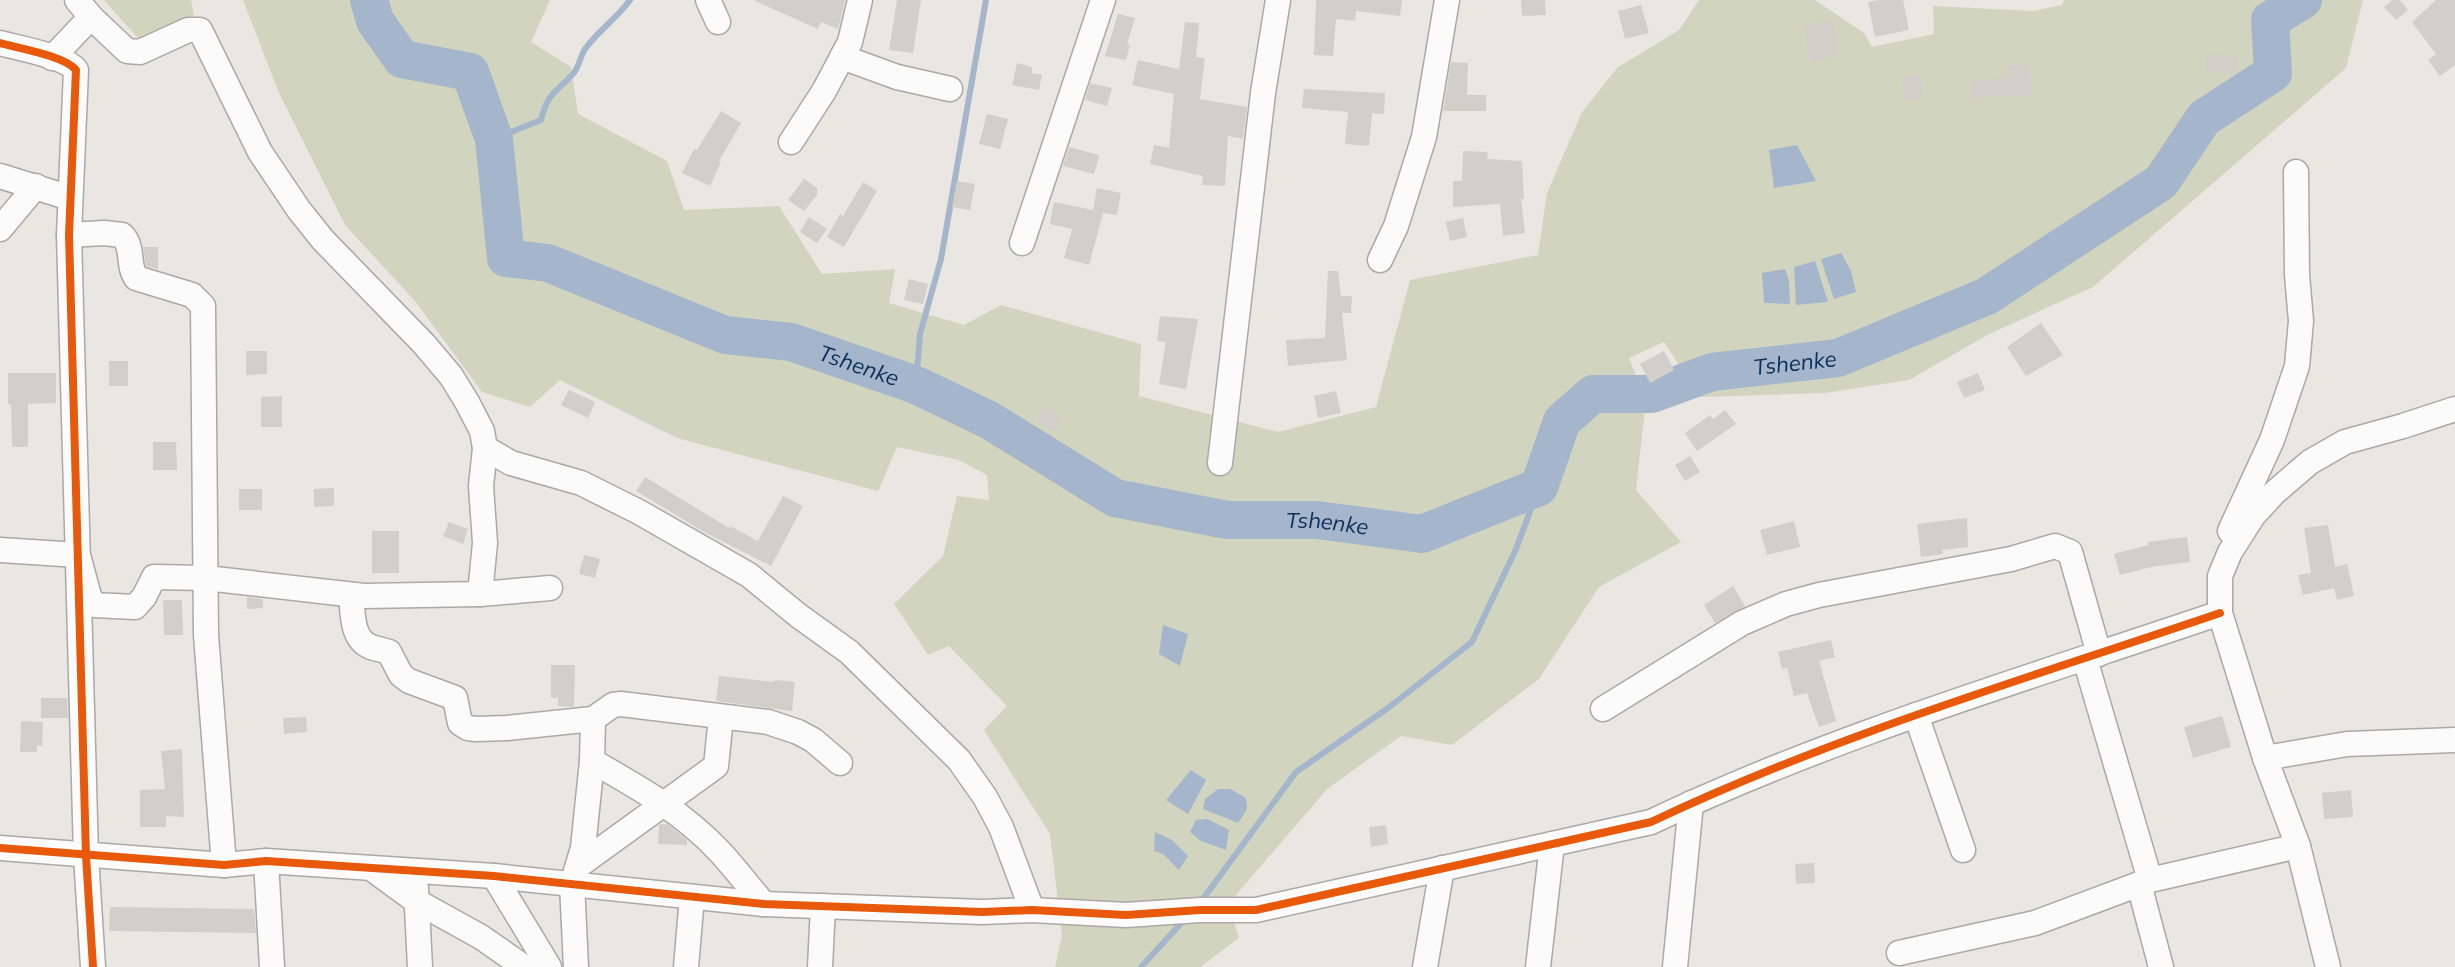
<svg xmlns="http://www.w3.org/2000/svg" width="2455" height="967" font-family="Mulish,sans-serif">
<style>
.green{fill:#d1d4bf}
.water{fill:#a5b6cc}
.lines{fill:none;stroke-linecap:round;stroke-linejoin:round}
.stream{stroke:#a5b6cc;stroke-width:6}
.river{stroke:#a5b6cc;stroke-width:38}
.building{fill:#d2cfcb}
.minor-casing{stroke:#aba8a6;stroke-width:27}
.minor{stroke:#fcfbfb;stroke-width:24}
.cycleway-casing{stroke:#fff;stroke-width:11}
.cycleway{stroke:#e8590c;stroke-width:8}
.labels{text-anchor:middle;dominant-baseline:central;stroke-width:6;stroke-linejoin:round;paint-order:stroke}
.water-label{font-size:22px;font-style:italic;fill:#0a2f5a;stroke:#fff}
</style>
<rect width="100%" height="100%" fill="#eae6e2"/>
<g class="green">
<polygon points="104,0 191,0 194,15 144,45"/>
<polygon points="243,0 550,0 531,42 571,67 578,114 667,161 684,210 779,206 822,274 895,269 889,303 964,325 1001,305 1141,344 1139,396 1278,432 1376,407 1410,280 1538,255 1547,193 1582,112 1617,68 1679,30 1699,0 1815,0 1864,33 1872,47 1934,34 1933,6 2033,11 2062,5 2064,0 2363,0 2346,68 2093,287 1989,334 1909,380 1825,393 1700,397 1664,342 1629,358 1646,400 1636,490 1681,542 1599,587 1539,679 1452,745 1401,736 1327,789 1236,895 1230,908 1239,938 1200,967 1055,967 1062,936 1050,834 984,730 1007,706 949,646 928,655 894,604 943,556 957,496 989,500 987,475 959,460 897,447 878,491 677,438 560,380 530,407 482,392 415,301 345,225 279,93"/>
</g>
<g class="water">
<polygon points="1797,145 1816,181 1774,188 1769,150"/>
<polygon points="1841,253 1851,271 1856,292 1834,299 1821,259"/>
<polygon points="1815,261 1828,302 1796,305 1794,267"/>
<polygon points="1785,269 1789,281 1790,304 1764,303 1762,273"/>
<polygon points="1163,625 1188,634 1180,666 1159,654"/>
<polygon points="1191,770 1206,780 1188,814 1166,800"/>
<polygon points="1218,789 1230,789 1246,798 1247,809 1238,823 1203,809 1205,799"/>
<polygon points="1207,819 1229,830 1226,850 1201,841 1190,832 1196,820"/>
<polygon points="1155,832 1172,840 1188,856 1179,870 1163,854 1154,851"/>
</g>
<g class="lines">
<g class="stream">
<path d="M494 139 541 120C547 94 556 92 572 75 579 68 580 57 585 49 598 31 617 18 630 0"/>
<polyline points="916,385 920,334 941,259 986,0"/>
<polyline points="1200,903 1296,772 1388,708 1472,642 1516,549 1539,487"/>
<polyline points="1141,967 1185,919"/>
</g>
<path class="river" id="s1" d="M369 0 375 21 402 59 470 72 494 139 506 258 548 263 725 335 791 342 916 385 989 420 1115 498 1227 520H1317L1422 534 1539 487 1562 421 1593 394H1652L1712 372 1838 358 1987 296 2161 182 2204 118 2273 73 2270 20 2303 0"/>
</g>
<g class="building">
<polygon points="753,0 845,0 838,29 821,22 818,29"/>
<polygon points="897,0 921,0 913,53 889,50"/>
<polygon points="1316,0 1402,0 1400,16 1356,11 1355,21 1336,19 1333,56 1314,55"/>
<polygon points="1521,0 1545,0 1546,15 1522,16"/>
<polygon points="1879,0 1903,0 1909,30 1875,37 1868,2"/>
<polygon points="2392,0 2400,0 2408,10 2396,20 2384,7"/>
<polygon points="2436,0 2455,0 2455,65 2440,76 2428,60 2436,54 2412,22"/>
<polygon points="1641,5 1649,33 1625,39 1618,11"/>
<polygon points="1118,14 1135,18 1127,44 1130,45 1126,60 1105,56"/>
<polygon points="1833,20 1838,56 1810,61 1804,25"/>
<polygon points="1185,22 1199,23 1196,57 1205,58 1200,99 1247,107 1243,139 1228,136 1225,186 1202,185 1203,176 1150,164 1154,145 1169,148 1174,94 1132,85 1138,60 1179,69"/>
<polygon points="2206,54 2237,56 2236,74 2205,71"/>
<polygon points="1451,62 1468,63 1467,95 1486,95 1486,111 1443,111"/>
<polygon points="1017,63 1032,67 1032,73 1042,75 1039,90 1012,85"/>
<polygon points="2029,63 2033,95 2011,98 2011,94 1971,99 1969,82 2009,77 2008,66"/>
<polygon points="1920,75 1923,98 1905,100 1902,77"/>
<polygon points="1090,83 1112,88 1107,106 1085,100"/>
<polygon points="1304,89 1385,93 1384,114 1372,113 1369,146 1345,144 1348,112 1302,108"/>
<polygon points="721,111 741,123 719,161 721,162 710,186 682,173 694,149 697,150"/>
<polygon points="987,114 1008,119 1000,149 979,144"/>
<polygon points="1069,147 1099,155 1094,174 1063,166"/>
<polygon points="1463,151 1488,152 1487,159 1522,161 1524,199 1521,199 1525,233 1503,236 1500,204 1453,207 1453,181 1462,181"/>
<polygon points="804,179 817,188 817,195 804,211 788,200"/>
<polygon points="957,181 975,184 970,210 952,207"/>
<polygon points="863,182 877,191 844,247 827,237 840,214 843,216"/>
<polygon points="1097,188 1121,193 1117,215 1103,213 1089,265 1064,258 1072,229 1050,224 1054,202 1093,210"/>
<polygon points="809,217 827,229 817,243 800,232"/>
<polygon points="1463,218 1467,237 1450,241 1446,222"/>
<polygon points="143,247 158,247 158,269 146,266"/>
<polygon points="1328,271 1338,271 1341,296 1352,296 1351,313 1342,313 1347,360 1288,366 1286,340 1325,338"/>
<polygon points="909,279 928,284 923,304 904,300"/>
<polygon points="1160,316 1198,319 1186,389 1159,384 1166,342 1157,341"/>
<polygon points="2041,323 2063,355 2026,376 2007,347"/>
<polygon points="246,351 267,351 267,374 246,375"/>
<polygon points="1664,351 1674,370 1650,383 1640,364"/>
<rect x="109" y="361" width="19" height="25"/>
<polygon points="8,373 56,373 56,403 28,404 28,447 12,447 11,404 8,404"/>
<polygon points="1978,373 1985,390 1964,398 1957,382"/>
<polygon points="569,390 595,402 588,418 561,405"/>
<polygon points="1336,391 1341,413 1318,418 1314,396"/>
<polygon points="282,396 282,427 261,427 261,397"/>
<polygon points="1044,407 1063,415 1055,431 1037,423"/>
<polygon points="1725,410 1736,424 1697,451 1685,433 1710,415 1713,419"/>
<polygon points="153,442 176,442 177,470 153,470"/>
<polygon points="1690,456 1700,472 1685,481 1675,465"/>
<polygon points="645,477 729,528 730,526 758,541 783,496 803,506 771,566 706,533 636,491"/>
<polygon points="334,488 334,506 314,507 314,489"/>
<rect x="239" y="489" width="23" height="21"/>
<polygon points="1967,518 1968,547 1942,550 1943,554 1921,557 1917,524"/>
<polygon points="1794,521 1800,547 1767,555 1760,530"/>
<polygon points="449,522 468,529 463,544 443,536"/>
<polygon points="2328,525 2335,567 2347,564 2354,596 2337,600 2334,588 2303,595 2298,575 2311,573 2304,528"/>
<rect x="372" y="531" width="27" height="42"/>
<polygon points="2187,537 2190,562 2151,567 2120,575 2114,554 2148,545 2148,542"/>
<polygon points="584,555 600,559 595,578 579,574"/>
<polygon points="1733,586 1745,606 1715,623 1704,605"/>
<polygon points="247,597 263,599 263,608 247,609"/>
<polygon points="163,600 182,600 183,635 164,635"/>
<polygon points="1831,640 1835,657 1819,661 1836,721 1819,727 1807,693 1794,696 1787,668 1782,669 1778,652"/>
<polygon points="551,665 575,665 574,707 558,706 558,698 551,698"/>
<polygon points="719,676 774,682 775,680 795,682 792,711 716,701"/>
<polygon points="41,698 67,698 68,718 41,718"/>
<polygon points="2222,716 2231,747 2193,758 2184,727"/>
<polygon points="306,717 307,732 284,734 283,718"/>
<polygon points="21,721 43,722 42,746 37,745 37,752 20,752"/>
<polygon points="182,749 184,817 166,816 166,827 140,827 140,790 165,789 161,751"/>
<polygon points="2351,790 2353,817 2324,819 2322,793"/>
<polygon points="660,824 667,824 687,840 687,845 658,844 659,825"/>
<polygon points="1386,825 1388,844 1371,847 1369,827"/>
<polygon points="1814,863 1815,883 1796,884 1795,864"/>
<polygon points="110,907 254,909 256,933 109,931"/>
</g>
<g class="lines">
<defs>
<g id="minor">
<polyline points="77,0 91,17 127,51 140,52 188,30 200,30 260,152 299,210 323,240 424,344 451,376 467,402 482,431 485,448 481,486 485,543 480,594"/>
<polyline points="708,0 718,22"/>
<path d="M0 43C18 48 65 56 76 70L69 235 86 856 93 967"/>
<polyline points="842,57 897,77 950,89"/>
<polyline points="52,58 91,17"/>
<polyline points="791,142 824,91 850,42 860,0"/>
<polyline points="0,176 70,198"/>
<polyline points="0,229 36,186"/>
<path d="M69 235 104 233 122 235C134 246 127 265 136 278L192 295 203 306 206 635 224 865"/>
<polyline points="1022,243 1103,0"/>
<polyline points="1380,260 1396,226 1424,137 1447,0"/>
<polyline points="485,448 511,463 581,483 639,512 749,575 799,616 849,652 959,760 985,797 1001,827 1032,910"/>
<polyline points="1220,463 1263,93 1278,0"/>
<polyline points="2230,531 2272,440 2297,366 2301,321 2297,275 2296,172"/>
<polyline points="0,550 78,555 89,596 94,605 135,607 144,597 154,577 206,578 364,596 480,594 550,588"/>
<path d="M351 595C353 613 351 639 371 647 377 649 383 650 389 652L401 675 409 681 455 698 460 723 468 728 476 729 507 728 593 719 613 705 621 704 768 722 798 732 813 740 840 763"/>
<polyline points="2085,659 2150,880"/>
<polyline points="1603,709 1742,623 1786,604 1819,595 2011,559 2055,546 2070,552 2099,654"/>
<polyline points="1916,715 1963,850"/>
<polyline points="2265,758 2347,744 2455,740"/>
<path d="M592 761C638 787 684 813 720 852 735 868 749 887 764 904"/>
<path d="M0 848 224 865 266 861 494 876 764 904 982 912 1032 910 1126 915 1200 910H1256L1651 822C1834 735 2029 678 2220 613"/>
<polyline points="266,861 272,967"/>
<polyline points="578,866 716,766 721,717"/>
<polyline points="371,868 416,901 481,937 524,967"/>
<polyline points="494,876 549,967"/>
<polyline points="2139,884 2161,967"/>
<polyline points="416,888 420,967"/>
<polyline points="1899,953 2035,923 2150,880 2298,846"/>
<polyline points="576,967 572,884 583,848 592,761 593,719"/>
<polyline points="686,967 692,897"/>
<polyline points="820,967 823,906"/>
<polyline points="1425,967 1442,868"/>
<polyline points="1538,967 1552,844"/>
<polyline points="1675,967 1691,803"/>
<polyline points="2328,967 2298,846 2265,758 2220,613 2220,576 2230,552 2253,516 2274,493 2310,462 2345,442 2403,426 2455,409"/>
</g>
</defs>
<use href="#minor" class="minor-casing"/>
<use href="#minor" class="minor"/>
<defs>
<g id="cycleway">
<path d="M0 43C18 48 65 56 76 70L69 235 86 856 93 967"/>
<path d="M0 848 224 865 266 861 494 876 764 904 982 912 1032 910 1126 915 1200 910H1256L1651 822C1834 735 2029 678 2220 613"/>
</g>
</defs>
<use href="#cycleway" class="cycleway-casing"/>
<use href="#cycleway" class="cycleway"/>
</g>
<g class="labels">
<g class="water-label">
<text stroke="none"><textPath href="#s1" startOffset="1743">Tshenke</textPath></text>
<text stroke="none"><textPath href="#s1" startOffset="700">Tshenke</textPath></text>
<text stroke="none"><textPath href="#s1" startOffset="1204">Tshenke</textPath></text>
</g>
</g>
</svg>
